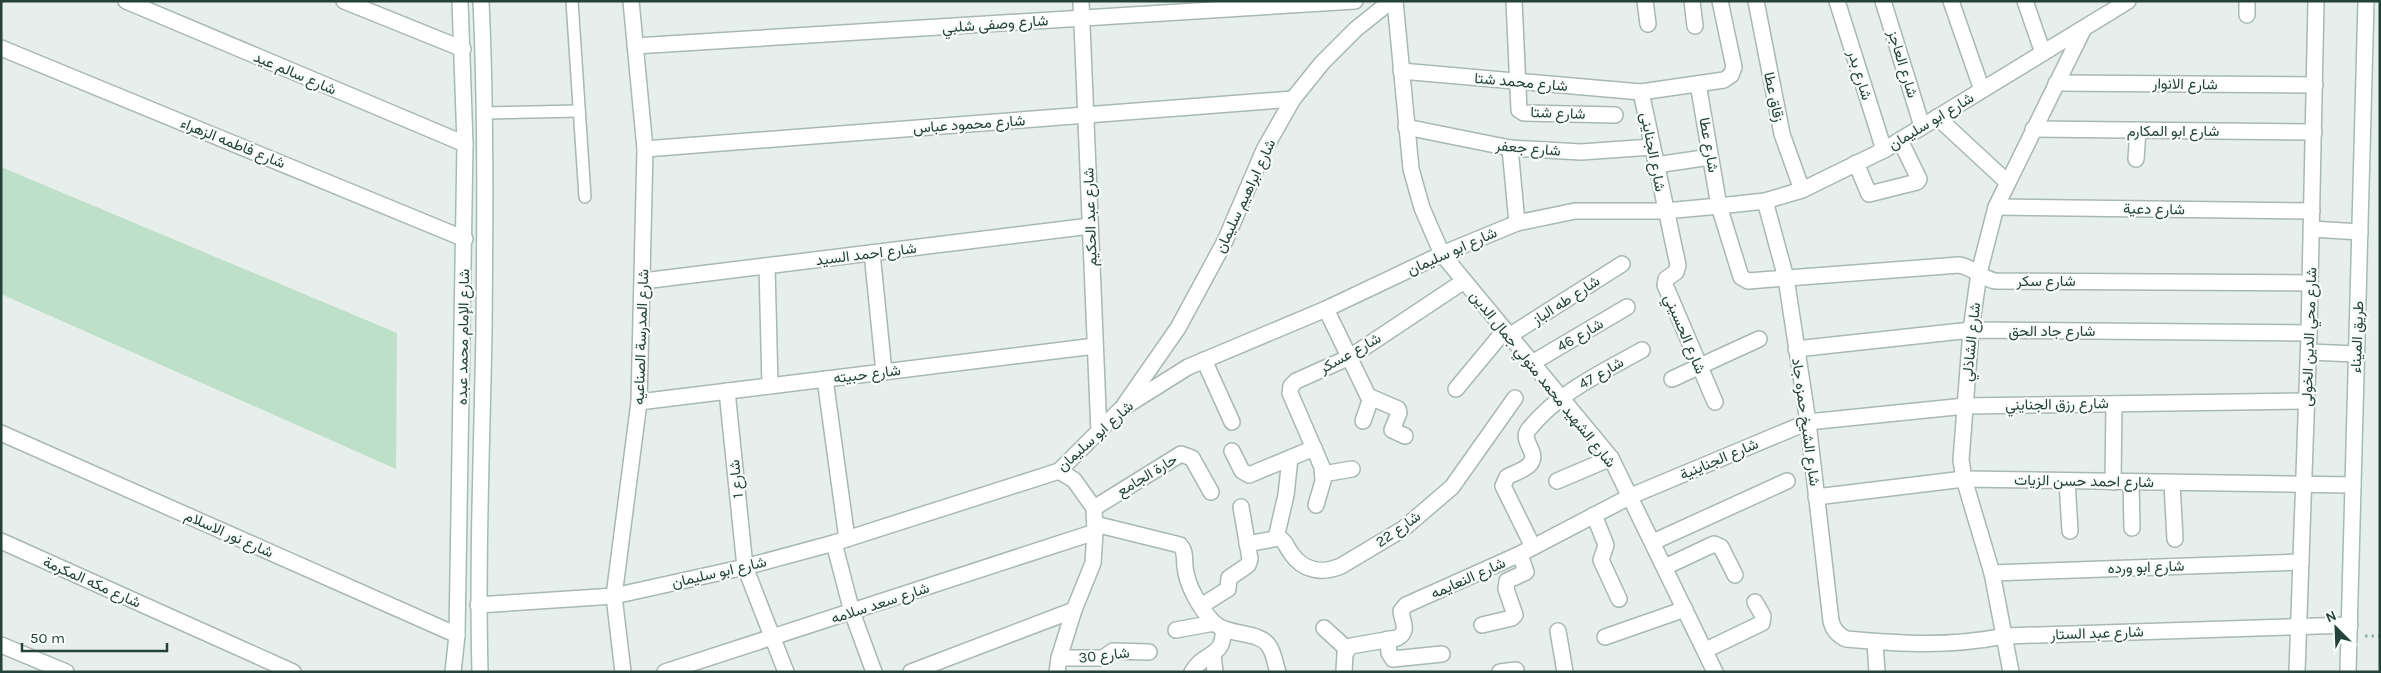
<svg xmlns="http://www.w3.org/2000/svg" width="2381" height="673" font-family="Karla,Vazirmatn,sans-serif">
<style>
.green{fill:#bfe0c8}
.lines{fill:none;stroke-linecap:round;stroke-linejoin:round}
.lane-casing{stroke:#a8b8b2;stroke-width:14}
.street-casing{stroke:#a8b8b2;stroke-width:18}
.secondary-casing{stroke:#a4bbb3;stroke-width:18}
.path{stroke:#86b3a5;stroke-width:3;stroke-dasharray:2.5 4;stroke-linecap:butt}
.lane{stroke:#fff;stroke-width:11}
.street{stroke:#fff;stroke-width:15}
.secondary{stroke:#fff;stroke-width:15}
.labels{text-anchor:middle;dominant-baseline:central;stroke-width:4.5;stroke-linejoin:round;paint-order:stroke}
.street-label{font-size:15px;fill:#24423a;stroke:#f7fbf9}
</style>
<rect width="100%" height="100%" fill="#e6efeb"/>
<polygon class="green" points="1,167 397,333 396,469 1,294"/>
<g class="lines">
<defs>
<g id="lane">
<polyline points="572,1 585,197"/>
<polyline points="484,113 579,111"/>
</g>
<g id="street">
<polyline points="126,1 465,144"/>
<polyline points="344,1 463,49"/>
<polyline points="1081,1 1099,433"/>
<polyline points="1395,1 1411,169 1422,208 1442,254 1611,458 1715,672"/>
<polyline points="1514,1 1519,110 1524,113 1615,115"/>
<polyline points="1645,1 1648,24"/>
<polyline points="1692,1 1695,26"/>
<polyline points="1756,1 1782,134 1802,190"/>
<polyline points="1837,1 1884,150"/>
<polyline points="1883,1 1922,126"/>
<polyline points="1951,1 1982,90"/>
<polyline points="2025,1 2043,53"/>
<polyline points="2247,1 2247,15"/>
<polyline points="635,46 1355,1"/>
<polyline points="1,48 465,239"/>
<polyline points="1401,71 1641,92 1724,80 1731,75 1734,67 1720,1"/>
<polyline points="2056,83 2315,85"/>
<path d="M1698 84 1719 206 1741 277 1748 281 1959 265C1973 267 1981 278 1995 281L2310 283"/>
<polyline points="1641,92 1678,265 1676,272 1666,279 1665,285 1715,402"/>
<polyline points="1937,117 2006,181"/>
<polyline points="1406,127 1510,148 1581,152 1652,147"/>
<polyline points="2033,129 2314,132"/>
<polyline points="1510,148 1517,223"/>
<polyline points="645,149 1293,99"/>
<polyline points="2136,159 2138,130"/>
<polyline points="1856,163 1869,194 1917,182 1919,179 1900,140"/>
<polyline points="1656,165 1710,157"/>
<path d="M1765 201 1786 278 1808 422 1831 621C1833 630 1838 635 1846 639 1902 644 1949 647 2005 636L2350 625"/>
<polyline points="1996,207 2312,211"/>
<polyline points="2312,229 2360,232"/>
<polyline points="872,253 884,372"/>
<polyline points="767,266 770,386"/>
<polyline points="643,281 1090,226"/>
<polyline points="1326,309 1368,396 1398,409 1399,413 1392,430 1405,436"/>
<polyline points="1509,336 1622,264"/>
<polyline points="1796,349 1971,330 2309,333"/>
<polyline points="2309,352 2356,354"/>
<polyline points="1204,360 1232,422"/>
<polyline points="1532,363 1627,307"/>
<polyline points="825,379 847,539"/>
<polyline points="1672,379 1759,339"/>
<polyline points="1456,389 1505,330"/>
<polyline points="727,391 745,567 786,672"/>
<polyline points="639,402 1095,346"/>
<polyline points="1125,404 1178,328 1225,241 1264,150 1293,99 1322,63 1356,29 1391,1"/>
<polyline points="1363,421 1371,398"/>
<polyline points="1,433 457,635"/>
<polyline points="1232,451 1242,471 1249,475 1314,448"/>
<polyline points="1323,474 1352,469"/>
<polyline points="1557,481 1611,458"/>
<polyline points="2067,481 2070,531"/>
<polyline points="2113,482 2114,404"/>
<polyline points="2131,482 2132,528"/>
<polyline points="2172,483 2175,539"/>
<polyline points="1816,497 1964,479 2353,485"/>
<polyline points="1316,505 1323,481 1322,467 1290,393 1291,386 1296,381 1350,357 1464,281"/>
<polyline points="1094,508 1181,454 1192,458 1211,492"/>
<polyline points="1594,515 1606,545 1601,560 1619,599"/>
<path d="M1095 524 1180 545C1186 552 1184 558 1185 567 1187 586 1200 608 1213 622 1228 637 1259 630 1269 646 1274 653 1275 664 1278 672"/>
<polyline points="1276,538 1286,495 1290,458"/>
<polyline points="1,541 293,672"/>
<polyline points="1653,542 1787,481"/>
<polyline points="834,543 852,612 874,672"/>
<path d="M1247 544 1279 538C1286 541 1286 547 1291 553 1303 571 1322 574 1341 566L1403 529 1452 487 1515 398"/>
<path d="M1533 547 1503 486 1507 477C1514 473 1525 470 1530 464 1540 452 1519 441 1529 429 1559 392 1601 373 1642 350"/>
<polyline points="1665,567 1714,544 1721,547 1735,575"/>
<polyline points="1992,573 2301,562"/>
<polyline points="478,605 614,596 745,567 834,543 1059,471 1121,409 1188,367 1326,309 1442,254 1517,223 1575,211 1665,211 1719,206 1765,201 1802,190 1884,150 2128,1"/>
<polyline points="1201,606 1228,589 1229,578 1248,565 1250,559 1241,507"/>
<polyline points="1482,625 1512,618 1515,615 1506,589 1507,581 1526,572 1520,554"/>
<polyline points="1324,628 1347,649"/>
<polyline points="1176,630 1214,623"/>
<polyline points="1558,631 1565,672"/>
<polyline points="1605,637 1685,609"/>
<polyline points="1388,639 1389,653 1393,659 1442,654"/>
<polyline points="1875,642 1877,672"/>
<polyline points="1,645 66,672"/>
<polyline points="1706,650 1762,623 1763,616 1755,602"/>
<polyline points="1213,655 1215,672"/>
<polyline points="1059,658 1103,658 1113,651 1149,652"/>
<polyline points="623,672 614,596 639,402 645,149 631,1"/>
<polyline points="665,672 1095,532"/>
<polyline points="911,672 1074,610"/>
<polyline points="1057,672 1059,658 1074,610 1093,563 1095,532 1094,508 1074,480 1059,471"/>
<path d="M1192 672C1203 652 1225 658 1223 629"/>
<path d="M1344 672 1345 653 1351 646 1397 638C1410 631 1402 622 1401 611L1406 605 1520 554 1631 496 1808 422 1965 406 2307 401"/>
<polyline points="1500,672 1516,670"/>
<polyline points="2011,672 1992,573 1964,479 1961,460 1971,330 1979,273 1996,207 2084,28"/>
<polyline points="2297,672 2309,333 2316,1"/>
</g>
<g id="secondary">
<polyline points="453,672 457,635 465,144 460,1"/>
<path d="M480 672C477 558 482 444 484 331 485 221 486 111 481 1"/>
<polyline points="2348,672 2366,1"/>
</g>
</defs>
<use href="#lane" class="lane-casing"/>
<use href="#street" class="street-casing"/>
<use href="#secondary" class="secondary-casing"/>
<polyline class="path" points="2365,636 2380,636"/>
<use href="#lane" class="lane"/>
<use href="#street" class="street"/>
<use href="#secondary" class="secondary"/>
</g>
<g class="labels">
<g class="street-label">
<text transform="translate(995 24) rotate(-4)">شارع وصفى شلبي</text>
<text transform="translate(1903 64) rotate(73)">شارع العاجز</text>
<text transform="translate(295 73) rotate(23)">شارع سالم عيد</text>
<text transform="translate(1860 75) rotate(73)">شارع بدر</text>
<text transform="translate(1521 82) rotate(5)">شارع محمد شتا</text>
<text transform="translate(2185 84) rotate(1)">شارع الانوار</text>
<text transform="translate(1774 97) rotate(78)">زقاق عطا</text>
<text transform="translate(1558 113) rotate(2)">شارع شتا</text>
<text transform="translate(1931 121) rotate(-31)">شارع ابو سليمان</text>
<text transform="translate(969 124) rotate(-4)">شارع محمود عباس</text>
<text x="2173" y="131">شارع ابو المكارم</text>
<text transform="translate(233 143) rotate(22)">شارع فاطمه الزهراء</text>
<text transform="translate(1709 145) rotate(80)">شارع عطا</text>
<text transform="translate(1528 148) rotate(5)">شارع جعفر</text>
<text transform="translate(1653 152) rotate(79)">شارع الجناينى</text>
<text transform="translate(1245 196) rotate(-65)">شارع ابراهيم سليمان</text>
<text transform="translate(2154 209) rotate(1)">شارع دعية</text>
<text transform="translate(1090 217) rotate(-92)">شارع عبد الحكيم</text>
<text transform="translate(1452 251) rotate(-24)">شارع ابو سليمان</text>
<text transform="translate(866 254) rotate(-7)">شارع احمد السيد</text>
<text x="2046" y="281">شارع سكر</text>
<text transform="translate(1566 300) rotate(-33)">شارع طه الباز</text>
<text x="2052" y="331">شارع جاد الحق</text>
<text transform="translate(1685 334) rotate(67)">شارع الحسيني</text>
<text transform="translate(1580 335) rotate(-30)">شارع 46</text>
<text transform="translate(463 337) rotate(-89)">شارع الإمام محمد عبده</text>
<text transform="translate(641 337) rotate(-88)">شارع المدرسة الصناعيه</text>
<text transform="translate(2309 337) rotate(-88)">شارع محي الدين الخولى</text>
<text transform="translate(2357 337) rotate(-88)">طريق الميناء</text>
<text transform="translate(1971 342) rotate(-84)">شارع الشاذلي</text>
<text transform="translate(1350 353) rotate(-29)">شارع عسكر</text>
<text transform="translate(1601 373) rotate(-30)">شارع 47</text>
<text transform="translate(867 374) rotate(-7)">شارع حبيته</text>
<text transform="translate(1543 379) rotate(51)">شارع الشهيد محمد متولي جمال الدين</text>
<text transform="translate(2057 404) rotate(-1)">شارع رزق الجنايني</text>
<text transform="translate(1806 422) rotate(82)">شارع الشيخ حمزه جاد</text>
<text transform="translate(1095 436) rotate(-42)">شارع ابو سليمان</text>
<text transform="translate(1719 459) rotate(-23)">شارع الجناينية</text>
<text transform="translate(1147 475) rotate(-31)">حارة الجامع</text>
<text transform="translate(736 479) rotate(-96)">شارع 1</text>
<text transform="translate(2084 481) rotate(1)">شارع احمد حسن الزيات</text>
<text transform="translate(1398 529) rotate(-35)">شارع 22</text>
<text transform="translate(229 534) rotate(24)">شارع نور الاسلام</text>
<text transform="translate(2146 567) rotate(-2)">شارع ابو ورده</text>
<text transform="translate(719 572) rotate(-13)">شارع ابو سليمان</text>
<text transform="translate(1468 578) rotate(-24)">شارع النعايمه</text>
<text transform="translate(92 582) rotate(24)">شارع مكه المكرمة</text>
<text transform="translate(880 603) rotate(-18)">شارع سعد سلامه</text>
<text transform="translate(2097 633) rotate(-2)">شارع عبد الستار</text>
<text transform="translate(1104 655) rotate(-6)">شارع 30</text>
</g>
</g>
<rect width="2381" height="673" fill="none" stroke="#24423a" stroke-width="5"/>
<g transform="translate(2336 628) rotate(336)" stroke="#f7fbf9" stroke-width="4" paint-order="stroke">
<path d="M0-4L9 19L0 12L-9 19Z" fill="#24423a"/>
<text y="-8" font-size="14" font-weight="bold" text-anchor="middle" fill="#24423a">N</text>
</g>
<path d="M22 643v8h145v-8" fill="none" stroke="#24423a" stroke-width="2.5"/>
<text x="30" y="643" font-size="15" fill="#24423a" stroke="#f7fbf9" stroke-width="4" paint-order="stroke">50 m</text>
</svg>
